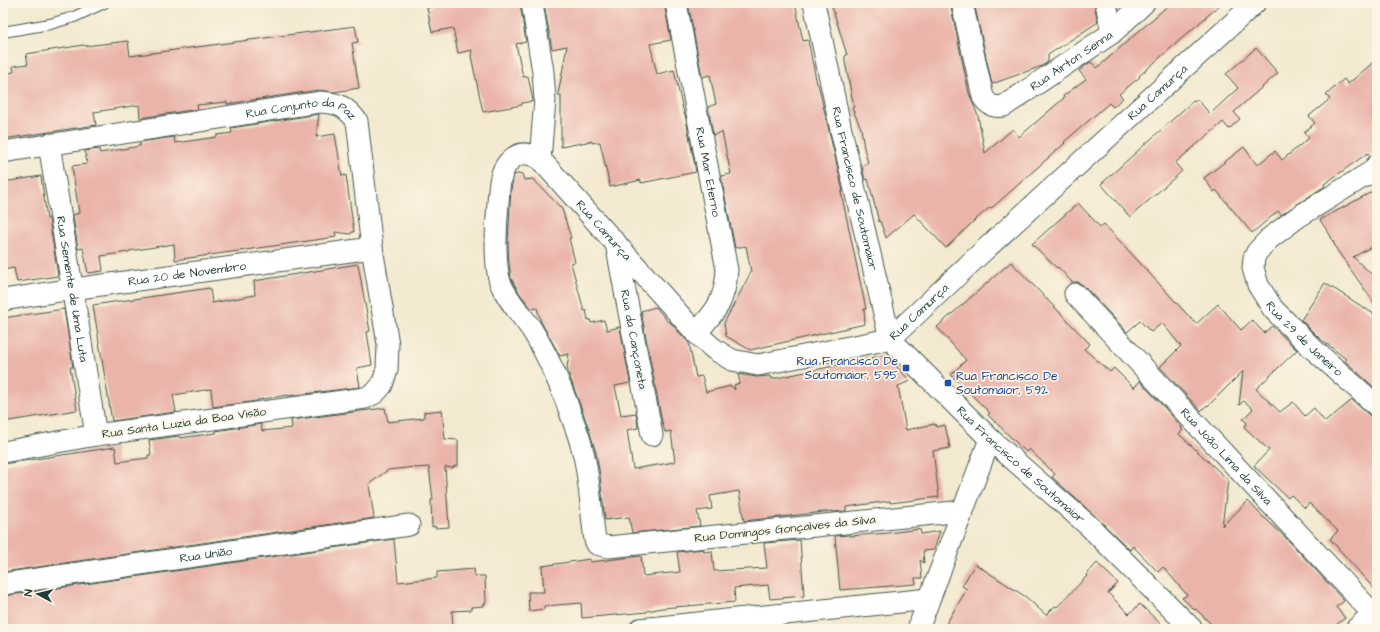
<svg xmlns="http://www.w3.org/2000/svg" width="1380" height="632" font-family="'Architects Daughter',sans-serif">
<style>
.building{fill:#eab4aa}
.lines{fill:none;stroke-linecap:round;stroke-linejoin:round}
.service-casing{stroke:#3f574b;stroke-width:12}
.minor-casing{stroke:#3f574b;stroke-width:23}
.service{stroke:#fff;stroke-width:10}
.minor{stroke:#fff;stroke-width:21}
.transit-dot{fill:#1a4fb4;stroke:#fcf5e5;stroke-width:1.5}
.labels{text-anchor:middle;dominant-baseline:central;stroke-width:3.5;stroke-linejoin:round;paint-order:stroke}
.street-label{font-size:12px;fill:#1f3d34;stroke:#fcf5e5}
.transit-label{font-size:12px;fill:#164399;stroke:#fcf5e5;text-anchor:end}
</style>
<rect width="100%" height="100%" fill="#fcf5e5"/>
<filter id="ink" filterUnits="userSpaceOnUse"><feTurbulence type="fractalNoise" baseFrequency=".025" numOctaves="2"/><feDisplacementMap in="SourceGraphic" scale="8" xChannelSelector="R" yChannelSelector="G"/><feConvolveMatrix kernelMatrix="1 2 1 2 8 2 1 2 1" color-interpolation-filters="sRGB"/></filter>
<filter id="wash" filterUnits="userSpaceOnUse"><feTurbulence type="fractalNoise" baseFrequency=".012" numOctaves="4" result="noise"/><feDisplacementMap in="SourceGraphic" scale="16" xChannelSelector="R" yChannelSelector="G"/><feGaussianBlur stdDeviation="0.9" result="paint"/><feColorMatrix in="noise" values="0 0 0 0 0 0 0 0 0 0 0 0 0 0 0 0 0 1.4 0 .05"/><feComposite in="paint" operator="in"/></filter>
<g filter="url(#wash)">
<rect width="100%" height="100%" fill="#f3e9d0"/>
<g id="blocks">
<g class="building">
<polygon points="431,3 520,3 526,42 516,44 523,77 528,76 533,101 522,103 522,105 483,112 471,56 472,50 458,53 453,28 432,32 427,8 431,7"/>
<polygon points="544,3 664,3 671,40 650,44 657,74 674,70 684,114 685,114 696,172 641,183 641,180 610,187 600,142 592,143 592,141 561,147 561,95 558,95 567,46 552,49"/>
<polygon points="688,3 795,3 803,41 808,40 817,84 818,84 843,191 841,192 866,309 864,309 865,324 750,350 726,336 724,323 751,272 746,246 735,248 721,176 731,174 722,132 713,135 708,107 716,104 713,90 710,75 702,77"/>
<polygon points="831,3 950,3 969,93 978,116 985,153 1013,129 1019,137 1064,98 1063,96 1086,79 1079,71 1086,65 1091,62 1097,68 1171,3 1222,3 1139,76 1140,77 1119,94 1123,98 1113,107 1109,103 1086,123 1064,142 1065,143 993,207 990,208 989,208 975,220 946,248 914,214 886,238 880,221 879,222 868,179 865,180 862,166 868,163 864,148 861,128 852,108 854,107 845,62 845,56 847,55"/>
<polygon points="974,3 1094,3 1098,22 1048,55 1048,62 1042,66 992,84"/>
<polygon points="355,26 358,42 352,43 359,88 334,92 318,90 227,104 227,102 197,105 198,109 140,118 139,105 94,112 96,125 3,139 3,99 6,99 3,74 14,72 13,66 28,64 26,54 84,45 85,46 128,41 130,56"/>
<polygon points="1256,48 1278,73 1234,112 1240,119 1229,129 1223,122 1175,163 1182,171 1130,217 1101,184 1193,101 1194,102 1197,99 1210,114 1238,88 1226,74"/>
<polygon points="1377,59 1377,153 1370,156 1368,153 1324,184 1325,186 1281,215 1278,211 1252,233 1216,190 1214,192 1204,178 1244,147 1257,165 1275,151 1282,160 1309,138 1304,132 1315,123 1309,116 1330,99 1326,95 1344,79 1348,84"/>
<polygon points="319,114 316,137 335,134 342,176 346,175 354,232 352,232 351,234 335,232 336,237 175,260 174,244 129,251 129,252 101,256 103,271 88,273 83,248 78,249 73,215 79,213 72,166 87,164 85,151 99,149 100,153 140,146 140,142 174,137 175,143 217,137 217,135 232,133 231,128"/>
<polygon points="522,173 524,180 533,179 562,209 571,238 569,238 575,262 571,263 584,311 586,310 588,320 590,319 591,323 604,320 607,330 620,327 630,383 615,386 621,415 636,413 638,428 627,430 633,469 675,462 671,431 665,432 662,422 641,311 656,307 668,322 669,321 689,343 696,377 702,376 706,392 731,386 735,390 734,385 740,383 738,374 756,377 771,376 772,379 886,355 910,381 898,386 906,430 935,424 936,427 945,425 950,448 933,451 939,497 890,503 890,501 846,507 846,511 833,512 833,511 744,521 739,491 710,496 712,509 697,511 700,526 632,533 629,517 605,520 600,475 596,453 588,426 569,375 567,368 569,354 560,356 541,322 537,308 532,309 520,294 511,278 509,263 508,243 511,189 514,175"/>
<polygon points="41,176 47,219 49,218 58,276 17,282 14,268 3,270 3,182"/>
<polygon points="1377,189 1377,244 1353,257 1377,279 1377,307 1337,250 1330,235 1320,220"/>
<polygon points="1078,203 1100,227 1104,224 1196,324 1218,304 1241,330 1252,320 1264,333 1272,326 1297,350 1256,389 1280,412 1293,402 1305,416 1314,408 1325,422 1352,400 1369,415 1377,418 1377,592 1330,539 1338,531 1309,503 1305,508 1291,495 1288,498 1254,466 1269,450 1244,427 1247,423 1243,419 1253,409 1244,401 1239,405 1243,371 1208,406 1207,405 1201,411 1160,367 1181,346 1162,323 1151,332 1140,321 1127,332 1084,286 1078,282 1072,282 1058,267 1057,268 1032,244"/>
<polygon points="1011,262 1090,344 1084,349 1110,372 1114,368 1134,388 1140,381 1182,427 1181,428 1183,430 1179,434 1228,480 1222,526 1248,501 1264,518 1265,518 1290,542 1344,601 1336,607 1345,618 1331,629 1216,629 1196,609 1195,610 1182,598 1187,595 1163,567 1158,572 1133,546 1130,550 1097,518 1052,477 1055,474 1029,449 1026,452 988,415 990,413 951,375 966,360 937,327"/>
<polygon points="358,264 370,331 367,332 372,365 357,368 360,387 288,396 288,395 257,400 257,401 213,407 211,389 173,395 176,412 112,421 93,305 210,288 212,303 255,295 254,281"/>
<polygon points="1325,283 1377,316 1377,390 1345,361 1346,359 1318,337 1301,320"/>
<polygon points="64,309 73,367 70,367 77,410 3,422 3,318"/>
<polygon points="385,408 388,422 424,418 424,412 442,410 445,439 458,440 458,466 454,466 453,468 445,467 449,527 435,528 435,526 432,527 431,500 433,500 429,467 415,468 415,467 388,470 369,484 374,518 3,572 3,464 115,447 117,462 148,458 148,455 151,455 149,440 179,436 180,438 216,433 216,431 261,424 262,431 292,428 291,420"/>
<polygon points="920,529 921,534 940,531 934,550 923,551 924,563 920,560 922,578 915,578 916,584 840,590 835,536 850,535 850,536 888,533"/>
<polygon points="394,539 398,582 437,578 437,572 474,569 475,576 485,576 486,603 484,604 484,606 471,607 471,610 452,611 453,629 3,629 3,596"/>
<polygon points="800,540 804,596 770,599 768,585 734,588 735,602 662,608 647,611 647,612 582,618 581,603 544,606 544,609 529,611 528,592 544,592 542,566 590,559 590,562 641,556 643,576 680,572 677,552 703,549 704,552 712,551 714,571 767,568 764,543"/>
<polygon points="1097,563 1118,583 1108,593 1129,614 1140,604 1166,629 943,629 967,589 962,586 975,564 1026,597 1046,615 1055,606 1057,607 1088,575 1087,574"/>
</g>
</g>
</g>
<g filter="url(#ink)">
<use href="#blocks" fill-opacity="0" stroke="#3f574b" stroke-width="1"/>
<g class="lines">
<defs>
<polyline id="service" points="3,32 50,24 74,17 104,3"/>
<g id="minor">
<polyline points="532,3 543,72 545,100 540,159"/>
<path id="s1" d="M676 3 727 270C725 301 717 310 696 333"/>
<path id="s2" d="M814 3 841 130 890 339 990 439 1089 526 1192 629"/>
<path id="s3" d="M962 3 983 97C988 105 994 108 1004 106L1112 33 1144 3"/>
<polyline points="1106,3 1112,33"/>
<path id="s4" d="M49 144 96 435"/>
<path id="s5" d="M3 152 320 102C339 103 345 106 357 121L372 248 388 344 387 370 382 385 375 393 365 398 96 435 3 452"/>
<path id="s6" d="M1377 165 1371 172 1298 217 1270 238 1257 252 1254 258 1253 268 1258 285 1273 309 1312 348 1377 406"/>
<path id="s7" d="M616 243 652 435"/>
<path id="s8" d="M1075 294 1377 618"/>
<path id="s9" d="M3 300 73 289 372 248"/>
<path id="s10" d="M963 511 608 547 597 544 595 540C591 513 590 482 584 456 581 442 576 428 571 415 562 388 547 354 532 330 521 314 507 300 500 282 494 263 496 224 498 203 499 190 499 173 508 163 518 151 528 152 540 159L696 333 714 349 732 360 758 365 890 339 979 255 1255 3"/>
<path id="s11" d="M3 584 409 525"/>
<polyline points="640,629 929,599"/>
<polyline points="918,629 990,439"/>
<polyline points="1356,629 1377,610"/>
</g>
</defs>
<use href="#service" class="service-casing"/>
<use href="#minor" class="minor-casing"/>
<use href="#service" class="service"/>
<use href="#minor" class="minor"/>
</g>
</g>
<g class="transit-dot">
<rect x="902" y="364" width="8" height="8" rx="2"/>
<rect x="944" y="379" width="8" height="8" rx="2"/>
</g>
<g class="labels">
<g class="street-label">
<text stroke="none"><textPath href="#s3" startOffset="202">Rua Airton Senna</textPath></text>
<text stroke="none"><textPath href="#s10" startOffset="1613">Rua Camurça</textPath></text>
<text stroke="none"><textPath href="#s5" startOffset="303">Rua Conjunto da Paz</textPath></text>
<text stroke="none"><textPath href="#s1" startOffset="172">Rua Mar Eterno</textPath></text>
<text stroke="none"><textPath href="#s2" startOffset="190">Rua Francisco de Soutomaior</textPath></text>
<text stroke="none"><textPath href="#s10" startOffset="905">Rua Camurça</textPath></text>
<text stroke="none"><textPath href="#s9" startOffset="186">Rua 20 de Novembro</textPath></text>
<text stroke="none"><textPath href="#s4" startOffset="147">Rua Semente de Uma Luta</textPath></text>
<text stroke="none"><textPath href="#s10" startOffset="1289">Rua Camurça</textPath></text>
<text stroke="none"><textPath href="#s6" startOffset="255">Rua 29 de Janeiro</textPath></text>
<text stroke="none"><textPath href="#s7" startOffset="98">Rua da Cançoneta</textPath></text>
<text transform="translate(184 423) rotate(-8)">Rua Santa Luzia da Boa Visão</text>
<text stroke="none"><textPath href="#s8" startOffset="222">Rua João Lima da Silva</textPath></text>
<text stroke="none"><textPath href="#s2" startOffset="526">Rua Francisco de Soutomaior</textPath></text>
<text transform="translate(785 529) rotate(-6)">Rua Domingos Gonçalves da Silva</text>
<text stroke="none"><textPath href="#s11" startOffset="205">Rua União</textPath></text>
</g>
<g class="transit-label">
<text x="898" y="361">Rua Francisco De<tspan x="898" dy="14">Soutomaior, 595</tspan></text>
<text x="956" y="376" text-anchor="start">Rua Francisco De<tspan x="956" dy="14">Soutomaior, 592</tspan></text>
</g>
</g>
<rect width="1380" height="632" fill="none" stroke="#fcf5e5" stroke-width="16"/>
<g transform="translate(38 594) rotate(277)" stroke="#fcf5e5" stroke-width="3" paint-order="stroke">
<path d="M0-3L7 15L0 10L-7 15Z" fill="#1f3d34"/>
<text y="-6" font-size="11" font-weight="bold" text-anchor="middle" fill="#1f3d34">N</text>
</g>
</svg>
